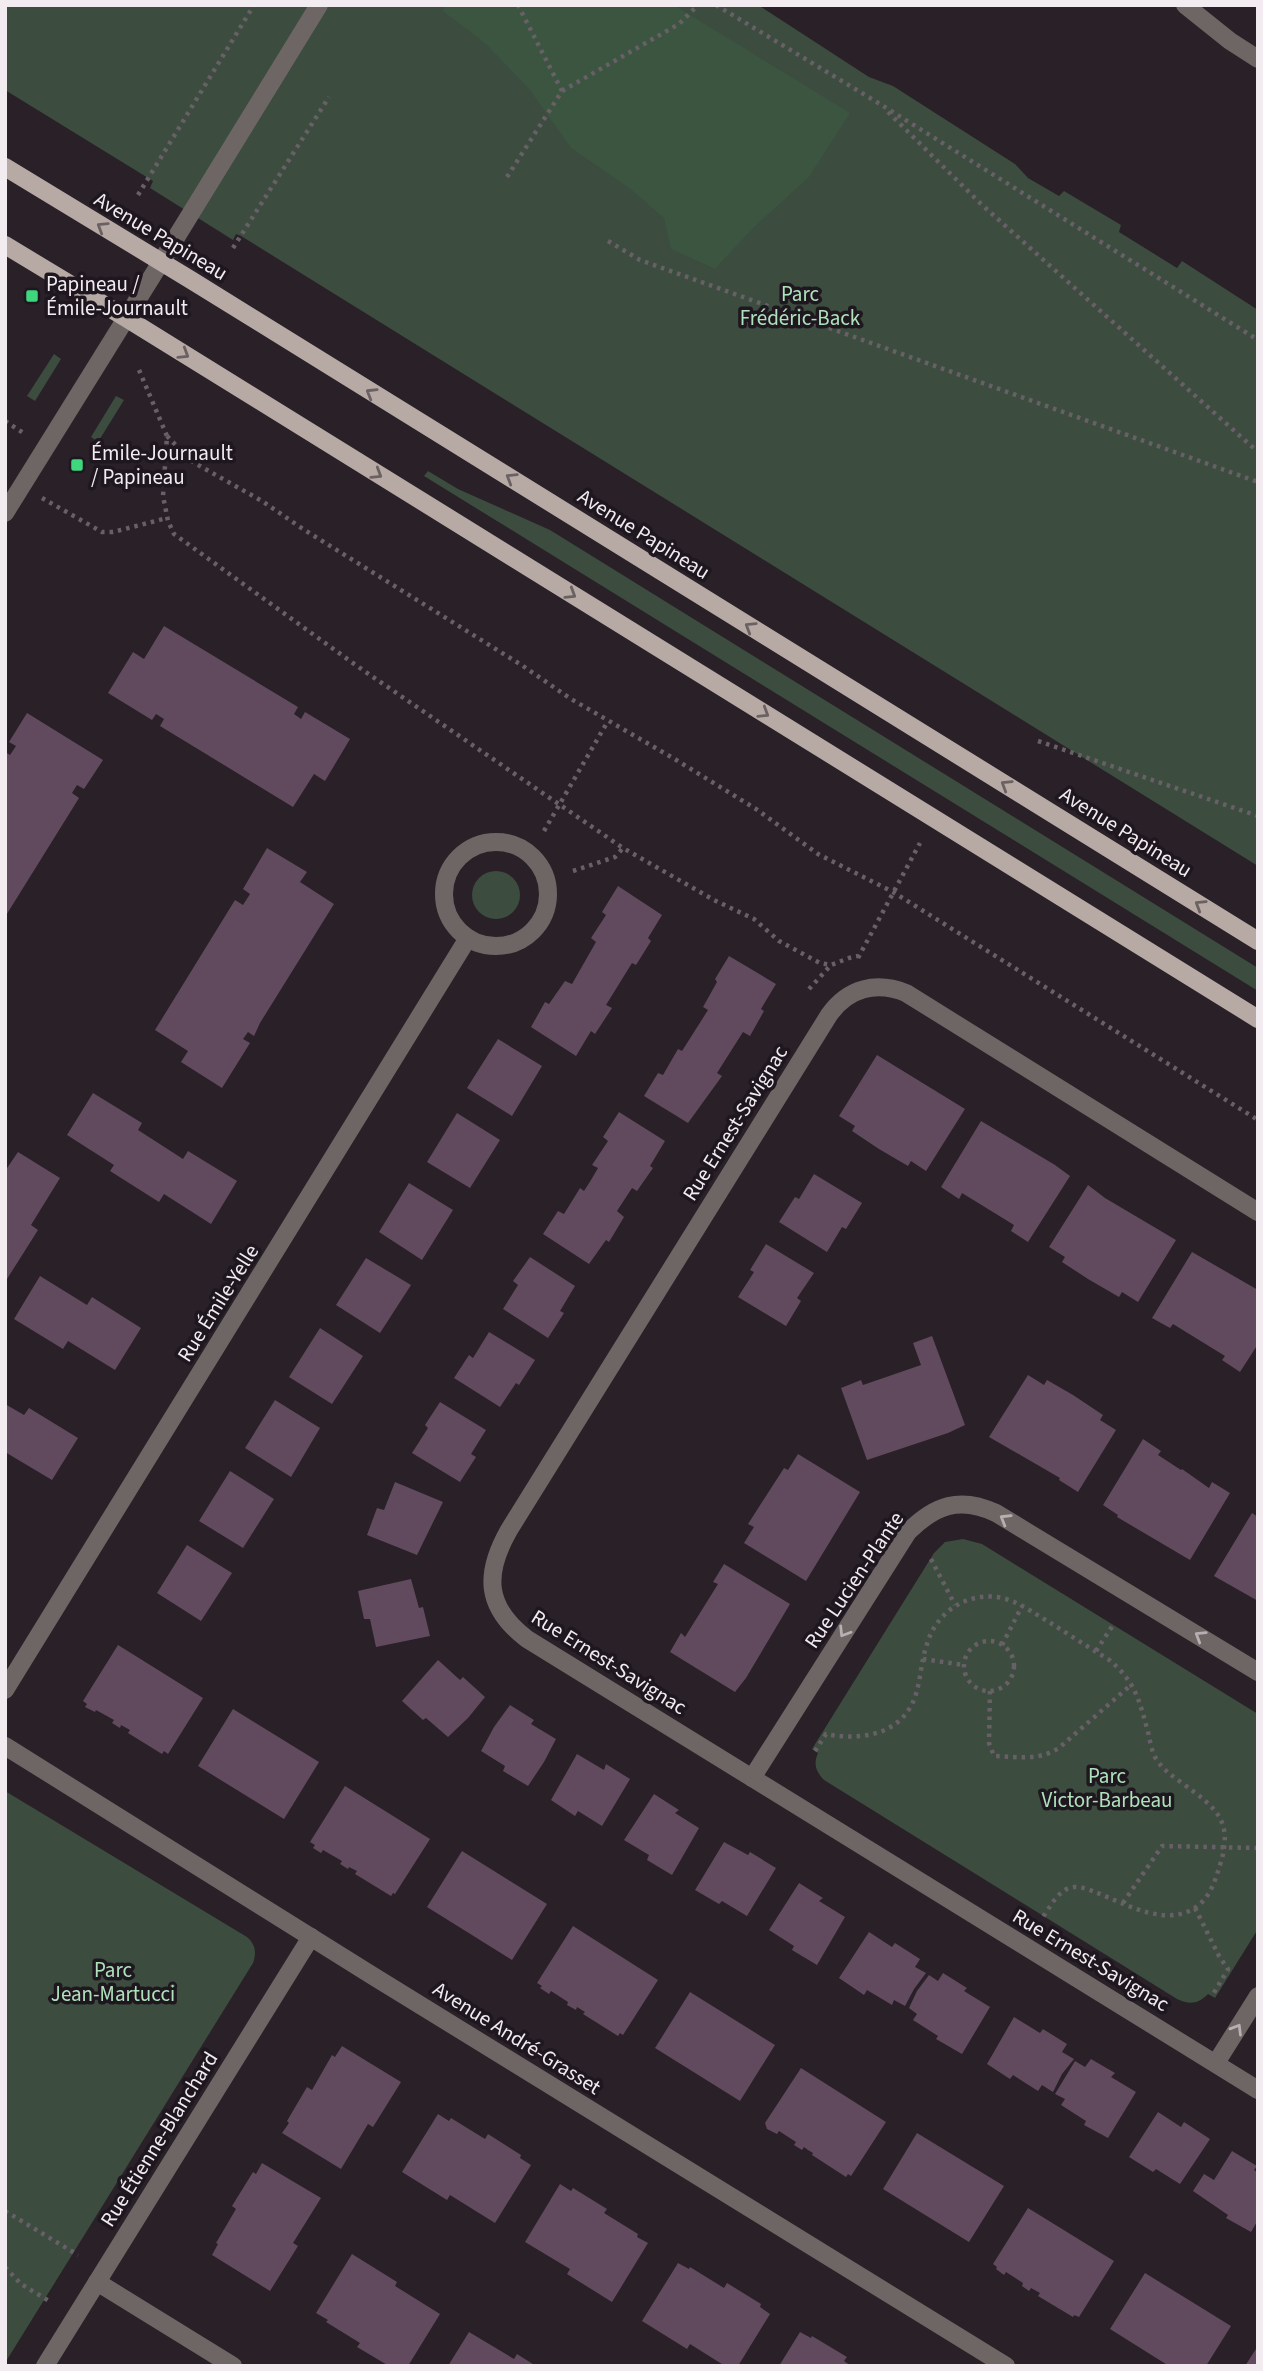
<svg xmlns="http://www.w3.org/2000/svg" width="1263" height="2371" font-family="'Source Sans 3',sans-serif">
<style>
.green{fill:#3c4c3f}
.forest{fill:#3b5541}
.building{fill:#614a5e}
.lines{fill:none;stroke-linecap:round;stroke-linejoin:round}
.path{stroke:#686067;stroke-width:4.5;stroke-dasharray:3.5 5;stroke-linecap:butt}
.lane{stroke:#6d6664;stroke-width:18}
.street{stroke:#6d6664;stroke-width:18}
.primary{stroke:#b7aaa5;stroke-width:18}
.oneway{stroke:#6b6062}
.oneway2{stroke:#b6b0b2}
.poi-dot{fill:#3fd77d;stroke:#1f171f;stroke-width:2.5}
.labels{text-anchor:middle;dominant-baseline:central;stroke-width:7;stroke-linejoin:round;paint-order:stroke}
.street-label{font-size:21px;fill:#f2ecf1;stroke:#1f171f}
.poi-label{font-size:21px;fill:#f2ecf1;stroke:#1f171f;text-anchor:start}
.park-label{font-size:21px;fill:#afe2bb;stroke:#1f171f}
</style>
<rect width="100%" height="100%" fill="#292028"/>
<g class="green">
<polygon points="5,5 758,5 869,77 893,86 1015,164 1028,178 1059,196 1064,191 1121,225 1119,232 1177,268 1182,261 1258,310 1258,866 241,236 236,234 233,240 150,188 153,181 5,90"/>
<polygon points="54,354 61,359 35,401 27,396"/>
<polygon points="116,396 124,400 98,442 91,437"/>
<polygon points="428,471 458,489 550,530 1258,968 1258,991 424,476"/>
<circle cx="496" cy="895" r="24"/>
<path d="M963 1539 982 1544 1258 1714V1929L1215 1998 1208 1994C1199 2004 1189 2005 1177 1999L824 1780C816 1772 813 1764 818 1753L812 1749 934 1553 945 1542Z"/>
<path d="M5 1791 247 1937C255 1944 257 1952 253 1963L5 2363Z"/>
</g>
<polygon class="forest" points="445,5 674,5 850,113 809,177 751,230 715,269 671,249 664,218 628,187 571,148 530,90 486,44 443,11"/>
<g class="building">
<polygon points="164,626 298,707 294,714 301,719 305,712 350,739 325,781 314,774 293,807 160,726 164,719 156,714 152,720 108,693 133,652 144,659"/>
<polygon points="27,713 103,760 84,789 77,785 72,793 79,798 5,917 5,752 10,755 16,746 9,742"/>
<polygon points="267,848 307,872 300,882 334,904 260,1023 254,1036 248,1032 243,1039 250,1043 222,1088 181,1062 188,1051 155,1030 235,900 243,905 250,894 243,889"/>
<polygon points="618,886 662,915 648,938 651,941 636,965 632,963 606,1005 612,1008 595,1034 591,1031 576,1056 531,1027 545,1002 549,1004 565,981 572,984 596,942 591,938 606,915 602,912"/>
<polygon points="729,956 776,984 761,1009 764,1011 750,1036 743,1032 717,1073 722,1076 688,1123 644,1096 658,1073 663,1075 678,1049 682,1051 708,1010 703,1007 717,982 715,979"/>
<polygon points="498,1039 542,1066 512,1116 467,1088"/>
<polygon points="877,1055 965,1109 926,1171 911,1161 908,1166 879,1149 852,1131 855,1126 839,1116"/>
<polygon points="93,1093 142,1123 138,1130 183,1159 188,1151 237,1181 211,1224 164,1194 159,1202 110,1171 114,1165 67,1135"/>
<polygon points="619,1112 665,1141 650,1166 653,1168 637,1191 632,1188 617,1211 624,1217 609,1242 606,1240 589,1264 543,1234 558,1211 564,1214 580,1188 584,1191 591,1180 598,1168 592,1165 608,1141 603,1137"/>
<polygon points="457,1113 500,1140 470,1188 427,1162"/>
<polygon points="981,1121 1055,1165 1070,1176 1028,1242 1011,1231 1014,1225 962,1193 959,1199 941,1187"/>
<polygon points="18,1152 60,1178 31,1225 38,1230 7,1279 5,1277 5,1171"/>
<polygon points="814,1174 862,1203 846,1229 842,1227 827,1252 779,1222 795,1197 799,1199"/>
<polygon points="409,1183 453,1210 422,1260 379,1232"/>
<polygon points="1088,1185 1105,1198 1176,1240 1138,1302 1122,1292 1119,1297 1088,1279 1062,1262 1065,1257 1049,1247"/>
<polygon points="766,1244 814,1273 797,1298 801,1301 786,1326 738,1297 754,1272 750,1270"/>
<polygon points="1192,1252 1258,1290 1258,1344 1240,1372 1222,1360 1225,1356 1173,1324 1170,1328 1152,1318"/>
<polygon points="530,1257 575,1286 560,1311 564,1313 548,1338 503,1309 518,1285 513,1281"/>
<polygon points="366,1258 411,1285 380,1333 336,1305"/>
<polygon points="40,1276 87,1305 92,1297 141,1328 115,1370 68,1341 63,1349 14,1319"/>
<polygon points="320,1328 363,1356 332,1404 289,1377"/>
<polygon points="489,1332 535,1360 519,1385 516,1383 500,1407 454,1378 469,1355 473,1358"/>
<polygon points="932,1336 965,1425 948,1433 867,1460 841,1388 861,1380 863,1385 921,1365 913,1343"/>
<polygon points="1028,1375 1044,1385 1047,1380 1073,1395 1103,1415 1100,1420 1116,1430 1078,1492 1059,1480 1060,1478 989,1437"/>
<polygon points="275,1400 320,1428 291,1477 245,1448"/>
<polygon points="440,1402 486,1430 471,1454 476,1457 460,1482 412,1453 428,1428 425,1425"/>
<polygon points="5,1404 24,1415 29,1408 78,1438 52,1480 5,1452"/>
<polygon points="1143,1439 1161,1451 1158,1455 1181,1470 1182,1469 1209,1488 1212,1482 1230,1493 1190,1560 1117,1517 1118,1515 1103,1505"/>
<polygon points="798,1454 860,1492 806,1581 744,1543 754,1527 748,1524 784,1468 788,1470"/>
<polygon points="230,1471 274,1499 243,1548 199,1521"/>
<polygon points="395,1482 443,1502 417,1555 367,1535 377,1508 384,1510"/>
<polygon points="1252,1513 1258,1517 1258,1601 1214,1576"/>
<polygon points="187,1545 232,1573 201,1621 157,1593"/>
<polygon points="724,1564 790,1604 746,1678 735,1692 670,1652 681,1633 685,1637 718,1584 713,1582"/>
<polygon points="411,1579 419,1608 423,1607 430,1636 376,1647 370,1619 364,1619 358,1591"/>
<polygon points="118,1645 203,1698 168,1754 164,1751 162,1754 128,1733 130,1730 121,1725 120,1728 112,1723 114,1720 96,1710 95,1712 85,1707 87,1704 83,1701"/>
<polygon points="438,1660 460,1680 463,1677 485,1697 468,1718 448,1737 426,1718 423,1720 402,1701"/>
<polygon points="510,1705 534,1720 531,1724 556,1739 544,1762 528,1786 503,1771 505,1766 481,1751 494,1727"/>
<polygon points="233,1709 319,1762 284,1819 198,1766"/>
<polygon points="577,1754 604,1770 606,1764 630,1779 602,1826 578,1811 575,1816 551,1800"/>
<polygon points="345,1786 430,1839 395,1894 393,1893 391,1896 355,1874 357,1871 349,1867 348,1869 340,1864 342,1861 323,1850 321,1853 313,1848 315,1845 310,1842"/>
<polygon points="654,1794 679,1810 675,1813 699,1828 672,1875 647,1860 649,1855 624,1840"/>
<polygon points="724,1842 748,1855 750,1852 776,1868 747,1916 722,1901 719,1904 695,1890"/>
<polygon points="462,1851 547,1904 512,1960 427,1907"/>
<polygon points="799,1883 823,1898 819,1901 845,1917 817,1965 792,1950 794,1946 769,1930"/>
<polygon points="573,1926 658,1980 623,2035 620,2033 618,2036 583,2014 585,2012 577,2007 576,2010 567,2005 568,2002 551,1991 549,1994 540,1988 542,1986 537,1983"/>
<polygon points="869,1932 892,1947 895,1943 920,1959 915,1967 926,1973 914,1989 905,2006 894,2000 892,2005 867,1990 864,1995 839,1978"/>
<polygon points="943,1973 967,1988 964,1991 990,2007 962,2054 936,2039 938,2036 913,2020 917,2014 909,2008 917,1991 929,1975 938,1981"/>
<polygon points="690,1992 775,2045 740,2101 655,2048"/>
<polygon points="1014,2017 1040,2033 1043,2029 1067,2044 1062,2052 1074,2059 1062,2074 1053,2092 1042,2085 1038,2091 1013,2075 1010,2079 987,2064"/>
<polygon points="342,2046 401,2082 373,2127 368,2124 341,2169 282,2133 289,2123 287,2121 307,2087 312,2090 332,2055 335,2057"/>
<polygon points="1091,2059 1115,2073 1111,2077 1136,2092 1108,2138 1084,2125 1086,2121 1061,2105 1065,2099 1055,2094 1075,2061 1085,2067"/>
<polygon points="801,2068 886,2122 851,2176 848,2174 846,2177 812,2155 813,2153 808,2150 804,2147 802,2150 794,2145 796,2142 779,2131 777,2134 767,2129 765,2123"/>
<polygon points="1158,2112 1181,2127 1184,2122 1210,2139 1180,2184 1156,2169 1153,2172 1129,2157"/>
<polygon points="438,2114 449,2121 451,2118 485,2139 488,2134 521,2155 520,2158 531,2165 495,2223 450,2195 447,2200 402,2172"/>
<polygon points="917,2133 1004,2186 969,2242 883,2189"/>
<polygon points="1232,2151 1257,2166 1254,2170 1258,2173 1258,2220 1251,2232 1226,2218 1228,2215 1193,2191 1204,2174 1214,2180"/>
<polygon points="262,2163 321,2198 293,2243 298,2246 270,2291 212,2255 218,2244 216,2243 236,2209 232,2206 253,2172 256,2174"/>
<polygon points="560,2184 571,2191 573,2188 607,2209 604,2213 638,2234 637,2237 648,2243 612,2302 567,2274 570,2269 525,2242"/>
<polygon points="1028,2208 1114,2261 1079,2317 1074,2315 1073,2317 1038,2296 1040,2293 1031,2288 1029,2291 1022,2286 1023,2283 1006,2272 1004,2275 996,2269 997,2267 993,2264"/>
<polygon points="352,2254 397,2282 395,2286 440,2314 408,2366 389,2366 357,2347 360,2343 326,2322 328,2320 316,2313"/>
<polygon points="678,2263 689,2269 690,2267 724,2288 727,2283 761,2304 760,2307 770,2314 738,2366 725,2366 690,2344 687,2349 642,2321"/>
<polygon points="1145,2273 1231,2326 1206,2366 1169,2366 1110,2329"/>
<polygon points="469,2332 514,2359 517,2354 536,2366 448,2366"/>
<polygon points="800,2332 811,2338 812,2336 847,2357 844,2361 851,2366 779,2366"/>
<polygon points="1256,2349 1258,2350 1258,2366 1245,2366"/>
</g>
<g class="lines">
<g class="path">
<polyline points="716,5 880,104 1258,340"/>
<polyline points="562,91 679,24 698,5"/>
<polyline points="888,112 981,204 1258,452"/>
<polyline points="507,177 562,91 518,5"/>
<polyline points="138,195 254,5"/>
<polyline points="608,241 640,260 1258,482"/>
<polyline points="233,248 329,97"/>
<polyline points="139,370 167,436 163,496 168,521 174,534 357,666 623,848"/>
<polyline points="5,421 25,434"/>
<polyline points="167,436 191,461 262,501 303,529 523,666 571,699 673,758 756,809 818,854 893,892 1258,1120"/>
<polyline points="42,498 102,532 113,532 167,518"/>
<polyline points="1038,741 1258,816"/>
<polyline points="544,831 608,721"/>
<polyline points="573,871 615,857 623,848 714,900 754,919 779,941 820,963 831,965 849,958 858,956"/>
<polyline points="858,958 920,843"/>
<polyline points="809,989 831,965"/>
<polyline points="931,1559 955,1605"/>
<circle cx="989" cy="1666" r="25"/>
<polyline points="1002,1645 1022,1606"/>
<polyline points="1096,1651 1113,1625"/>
<polyline points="923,1659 964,1665"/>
<path d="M990 1691 989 1743 994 1756C1018 1757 1038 1761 1059 1748L1132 1684"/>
<path d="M815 1751 826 1734C856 1740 894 1737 911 1706 921 1688 920 1663 927 1644 937 1610 971 1589 1006 1599 1022 1604 1035 1614 1049 1622 1068 1634 1088 1647 1108 1659 1135 1681 1139 1699 1148 1732 1150 1740 1151 1749 1155 1757 1162 1769 1171 1775 1182 1783 1216 1808 1234 1820 1220 1865 1216 1878 1211 1894 1201 1903 1171 1931 1126 1904 1095 1892 1087 1889 1078 1885 1069 1888 1057 1892 1048 1910 1041 1920"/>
<polyline points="1123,1903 1162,1846 1258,1848"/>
<polyline points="1195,1908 1219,1956 1228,1969 1212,1996"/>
<polyline points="5,2211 78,2255"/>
<polyline points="5,2267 21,2284 49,2301"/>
</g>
<g class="lane">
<polyline points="1185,5 1230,41 1258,59"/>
<polyline points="161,262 319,5"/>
</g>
<g class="street">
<polyline points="5,513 161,262"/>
<circle cx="496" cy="894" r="52"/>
<path d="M1258 1212 906 993C876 981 848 988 829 1015L509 1530C484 1574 485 1607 527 1639L1258 2090"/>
<polyline points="5,1690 468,938"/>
<polyline points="5,1746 373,1976 1006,2366"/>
<path d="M752 1778 908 1532C935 1505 960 1496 996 1513L1258 1672"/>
<polyline points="1216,2063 1258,1996"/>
<polyline points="97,2282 233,2366"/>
<polyline points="45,2366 311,1937"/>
</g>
<g class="primary">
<polyline points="5,167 191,280 1258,941"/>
<polyline points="5,245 126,318 1258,1019"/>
</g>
</g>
<defs><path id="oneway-chevron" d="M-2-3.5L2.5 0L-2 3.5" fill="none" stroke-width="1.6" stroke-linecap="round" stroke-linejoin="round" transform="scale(1.75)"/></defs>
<g class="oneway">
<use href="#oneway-chevron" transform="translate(102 227) rotate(-148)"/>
<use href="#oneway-chevron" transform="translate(184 354) rotate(32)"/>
<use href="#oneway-chevron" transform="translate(371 393) rotate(-149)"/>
<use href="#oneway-chevron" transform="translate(377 474) rotate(32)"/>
<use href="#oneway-chevron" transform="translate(511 478) rotate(-148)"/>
<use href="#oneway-chevron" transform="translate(571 594) rotate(32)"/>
<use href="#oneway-chevron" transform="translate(750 627) rotate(-148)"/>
<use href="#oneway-chevron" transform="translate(764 713) rotate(32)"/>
<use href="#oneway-chevron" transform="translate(1006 785) rotate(-148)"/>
<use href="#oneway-chevron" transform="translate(1200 905) rotate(-148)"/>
</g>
<g class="oneway2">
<use href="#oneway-chevron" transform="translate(1005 1519) rotate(-149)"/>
<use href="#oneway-chevron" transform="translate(844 1632) rotate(122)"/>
<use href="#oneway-chevron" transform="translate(1200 1636) rotate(-148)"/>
<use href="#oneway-chevron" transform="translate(1237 2029) rotate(-59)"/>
</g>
<g class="poi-dot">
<rect x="25" y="289" width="14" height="14" rx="3.5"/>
<rect x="70" y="458" width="14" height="14" rx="3.5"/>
</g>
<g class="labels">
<g class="street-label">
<text transform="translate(161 236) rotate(31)">Avenue Papineau</text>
<text transform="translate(644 534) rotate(32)">Avenue Papineau</text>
<text transform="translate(1126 832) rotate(32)">Avenue Papineau</text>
<text transform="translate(735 1123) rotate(-58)">Rue Ernest-Savignac</text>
<text transform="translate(218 1303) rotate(-58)">Rue Émile-Yelle</text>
<text transform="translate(854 1580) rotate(-56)">Rue Lucien-Plante</text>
<text transform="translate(609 1662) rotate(32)">Rue Ernest-Savignac</text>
<text transform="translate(1091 1960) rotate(31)">Rue Ernest-Savignac</text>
<text transform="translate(517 2038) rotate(32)">Avenue André-Grasset</text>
<text transform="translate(159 2139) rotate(-58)">Rue Étienne-Blanchard</text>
</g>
<g class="poi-label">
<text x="46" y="284">Papineau /<tspan x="46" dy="24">Émile-Journault</tspan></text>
<text x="91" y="453">Émile-Journault<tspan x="91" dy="24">/ Papineau</tspan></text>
</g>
<g class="park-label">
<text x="800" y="294">Parc<tspan x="800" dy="24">Frédéric-Back</tspan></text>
<text x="1107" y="1776">Parc<tspan x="1107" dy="24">Victor-Barbeau</tspan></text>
<text x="113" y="1970">Parc<tspan x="113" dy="24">Jean-Martucci</tspan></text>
</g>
</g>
<rect width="1263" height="2371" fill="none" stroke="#f2ecf1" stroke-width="14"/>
</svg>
